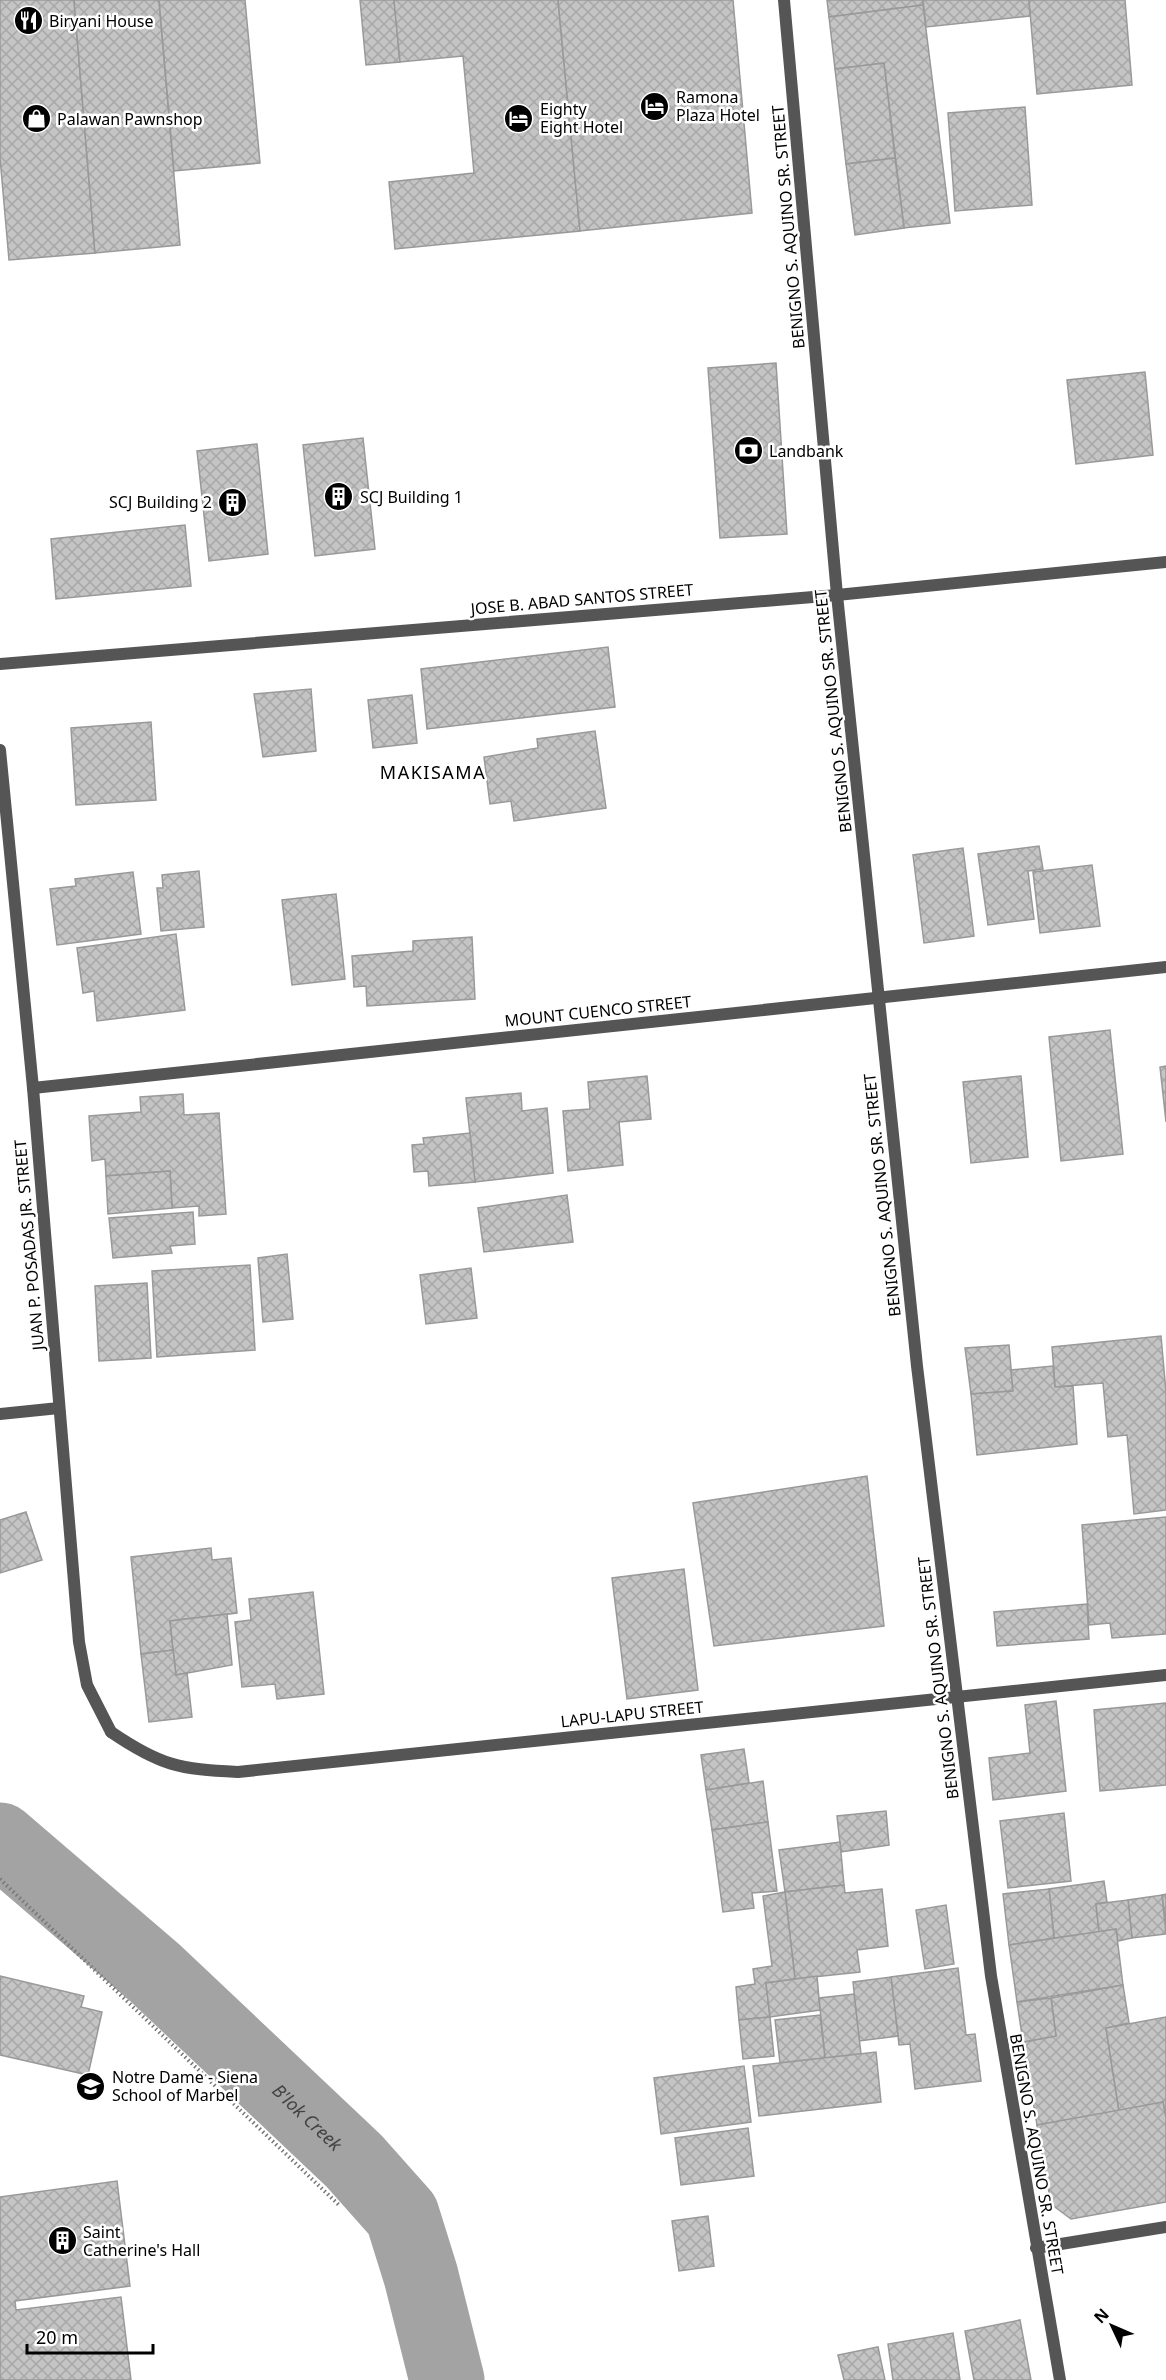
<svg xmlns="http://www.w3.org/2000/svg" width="1166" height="2380" font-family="'Noto Sans',sans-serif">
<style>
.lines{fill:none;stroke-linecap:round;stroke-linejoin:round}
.river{stroke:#a3a3a3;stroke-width:75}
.building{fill:url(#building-cross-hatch);stroke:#999;stroke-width:1.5}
.path{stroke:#777;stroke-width:4;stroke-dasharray:1.5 3;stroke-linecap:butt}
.minor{stroke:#555;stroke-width:12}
.tertiary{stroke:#555;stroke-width:12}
.labels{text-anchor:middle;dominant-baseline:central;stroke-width:5;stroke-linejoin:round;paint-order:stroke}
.poi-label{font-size:16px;fill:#000;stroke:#fff;text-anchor:start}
.street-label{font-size:16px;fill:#000;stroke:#fff}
.neighbourhood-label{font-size:18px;letter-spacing:1.5px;fill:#000;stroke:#fff}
.water-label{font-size:18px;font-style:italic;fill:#444;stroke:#fff}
</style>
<defs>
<pattern id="building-cross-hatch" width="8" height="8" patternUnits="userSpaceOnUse" patternTransform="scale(1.5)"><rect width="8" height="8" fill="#c4c4c4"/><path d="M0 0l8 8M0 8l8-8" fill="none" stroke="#a7a7a7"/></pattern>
</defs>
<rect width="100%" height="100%" fill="#fff"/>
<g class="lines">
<path class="river" id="s1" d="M0 1840 155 1973 354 2161 402 2215 421 2276 447 2380"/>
</g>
<g class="building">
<polygon points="0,0 74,0 95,253 9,260 0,158"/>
<polygon points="74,0 159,0 180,245 95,253"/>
<polygon points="159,0 245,0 260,163 174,171"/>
<polygon points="360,0 394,0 400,62 366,65"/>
<polygon points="394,0 558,0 580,231 395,249 389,182 474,173 463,56 400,62"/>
<polygon points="558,0 733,0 752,213 580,231"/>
<polygon points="827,0 923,0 923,5 829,17"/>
<polygon points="923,0 1029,0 1030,16 926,27"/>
<polygon points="1029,0 1125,0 1132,85 1037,94"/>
<polygon points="923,5 950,223 904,228 884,63 835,69 829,17"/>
<polygon points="884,63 895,158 846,164 835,69"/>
<polygon points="1025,107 1032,205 955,211 948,113"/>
<polygon points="895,158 904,228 855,235 846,164"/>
<polygon points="776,363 787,534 720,538 708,368"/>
<polygon points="1145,372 1153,455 1076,464 1067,380"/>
<polygon points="363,438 375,549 315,556 303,445"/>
<polygon points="257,444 268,554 209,561 197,451"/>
<polygon points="185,525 191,586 56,599 51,539"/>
<polygon points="608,647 615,707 427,729 421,669"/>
<polygon points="311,689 316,751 263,757 254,694"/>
<polygon points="412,695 417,743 373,748 368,700"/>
<polygon points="151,722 156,800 76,805 71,728"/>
<polygon points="595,731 606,808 514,821 511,801 490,804 484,757 538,748 537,739"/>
<polygon points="1039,846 1043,869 1028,871 1034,919 988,925 978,854"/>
<polygon points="963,848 974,936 924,943 913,855"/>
<polygon points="1092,865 1100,926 1040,933 1033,872"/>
<polygon points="199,871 204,927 161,931 157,888 163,888 162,875"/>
<polygon points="133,872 141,934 57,945 50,889 76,886 75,879"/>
<polygon points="336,894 345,979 292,985 282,900"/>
<polygon points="176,934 185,1010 97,1021 94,991 83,993 77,948"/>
<polygon points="472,937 475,999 367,1006 366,986 354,987 352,956 413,951 413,941"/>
<polygon points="1110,1030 1123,1154 1061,1161 1049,1037"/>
<polygon points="1166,1066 1166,1122 1160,1067"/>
<polygon points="647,1076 651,1119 619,1122 623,1165 568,1171 563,1111 590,1109 588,1082"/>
<polygon points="1021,1076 1028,1157 971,1163 963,1082"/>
<polygon points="521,1093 522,1111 547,1108 553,1173 475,1182 466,1098"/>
<polygon points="183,1094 184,1115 219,1113 226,1214 199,1216 199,1206 172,1208 170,1171 106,1176 105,1159 92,1161 89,1116 141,1112 140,1097"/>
<polygon points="470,1133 475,1182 429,1186 428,1171 414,1172 412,1145 424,1144 423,1138"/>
<polygon points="170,1171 172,1208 108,1214 106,1176"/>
<polygon points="567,1195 573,1242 484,1252 478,1208"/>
<polygon points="193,1212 195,1244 170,1246 172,1253 113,1258 109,1218"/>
<polygon points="287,1254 293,1319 263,1322 258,1258"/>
<polygon points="250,1265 255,1350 157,1357 152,1271"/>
<polygon points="471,1268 477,1318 426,1324 420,1275"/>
<polygon points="147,1283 151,1358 99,1361 95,1286"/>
<polygon points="1161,1336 1166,1392 1166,1510 1134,1514 1127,1435 1108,1437 1103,1383 1055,1387 1052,1347"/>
<polygon points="1009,1345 1013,1391 971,1394 965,1348"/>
<polygon points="1053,1366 1055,1387 1073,1386 1077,1444 977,1455 971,1394 1013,1391 1011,1370"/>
<polygon points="867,1476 884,1626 714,1646 693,1503"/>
<polygon points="26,1512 42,1560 0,1573 0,1520"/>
<polygon points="1166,1517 1166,1634 1112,1638 1110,1623 1089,1625 1082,1525"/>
<polygon points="211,1548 212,1560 231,1558 237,1613 170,1621 173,1650 141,1654 131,1557"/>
<polygon points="684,1569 698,1690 627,1699 612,1578"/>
<polygon points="313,1592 324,1694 277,1699 275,1684 242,1687 235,1622 251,1620 249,1599"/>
<polygon points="1087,1604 1089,1639 997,1646 994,1612"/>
<polygon points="227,1614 232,1665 176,1675 170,1621"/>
<polygon points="173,1650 176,1675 187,1673 192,1717 149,1722 141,1654"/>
<polygon points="1056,1701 1066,1791 993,1800 989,1758 1030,1753 1025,1705"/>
<polygon points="1166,1703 1166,1785 1100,1791 1094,1710"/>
<polygon points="744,1749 749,1783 706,1790 701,1755"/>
<polygon points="763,1781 768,1822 712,1830 706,1790"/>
<polygon points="886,1811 889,1845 841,1852 837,1816"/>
<polygon points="1064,1813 1071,1881 1008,1888 1000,1821"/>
<polygon points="768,1822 777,1891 752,1893 754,1908 723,1912 712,1830"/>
<polygon points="840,1842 844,1885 785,1892 779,1850"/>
<polygon points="1104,1881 1107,1902 1096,1904 1099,1932 1054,1938 1049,1889"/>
<polygon points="844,1885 845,1893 882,1889 888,1946 857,1950 860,1972 795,1979 785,1892"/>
<polygon points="1049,1889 1054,1938 1009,1945 1003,1894"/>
<polygon points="785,1892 795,1979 766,1983 770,2017 739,2020 736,1987 755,1984 753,1969 772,1966 763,1896"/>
<polygon points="1166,1894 1166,1925 1162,1895"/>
<polygon points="1162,1895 1166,1934 1132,1938 1128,1900"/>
<polygon points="1128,1900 1132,1938 1118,1941 1116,1929 1099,1932 1096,1904"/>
<polygon points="946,1905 954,1964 925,1969 916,1910"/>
<polygon points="1116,1929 1123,1985 1017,2002 1009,1945"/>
<polygon points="958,1968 966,2035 975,2034 981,2081 915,2089 910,2044 899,2045 891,1977"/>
<polygon points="0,1976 84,1996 81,2007 102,2012 88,2075 0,2055"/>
<polygon points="817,1976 820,2010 770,2017 766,1983"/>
<polygon points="891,1977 898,2036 859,2041 853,1982"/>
<polygon points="1123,1985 1129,2023 1106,2028 1119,2111 1037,2125 1023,2042 1056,2036 1051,1998"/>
<polygon points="854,1994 861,2054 825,2058 819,1998"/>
<polygon points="1051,1998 1056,2036 1023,2042 1017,2002"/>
<polygon points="820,2015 825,2058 780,2063 775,2020"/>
<polygon points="770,2017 774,2056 743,2059 739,2020"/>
<polygon points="1166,2017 1166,2118 1163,2102 1119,2111 1106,2028"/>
<polygon points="876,2052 881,2102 759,2116 753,2066"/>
<polygon points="744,2066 751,2122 661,2134 654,2078"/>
<polygon points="1163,2102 1166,2118 1166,2202 1071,2219 1051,2204 1037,2125"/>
<polygon points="748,2128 754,2176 681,2185 675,2138"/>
<polygon points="117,2181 130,2286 15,2301 16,2310 121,2297 131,2380 0,2380 0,2197"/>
<polygon points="708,2216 714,2266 679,2271 672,2221"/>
<polygon points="1020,2320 1031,2380 974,2380 965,2331"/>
<polygon points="953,2333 960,2380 893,2380 888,2344"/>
<polygon points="878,2347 885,2380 844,2380 838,2355"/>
</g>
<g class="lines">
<polyline class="path" points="0,1879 340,2206"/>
<g class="minor">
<path d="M111 1732C161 1766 179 1769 238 1772L1166 1675"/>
<polyline points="1036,2248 1166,2227"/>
</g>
<g class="tertiary">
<polyline points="784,0 837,595 917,1366 991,1976 1060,2380"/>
<polyline points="0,664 837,595 1166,562"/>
<polyline points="0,750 33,1088 79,1642 87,1685 111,1732"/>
<polyline points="33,1088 1166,967"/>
<polyline points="0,1414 59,1408"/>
</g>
</g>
<defs>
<symbol id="restaurant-disc" viewBox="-11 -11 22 22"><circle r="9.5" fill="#000" stroke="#fff"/><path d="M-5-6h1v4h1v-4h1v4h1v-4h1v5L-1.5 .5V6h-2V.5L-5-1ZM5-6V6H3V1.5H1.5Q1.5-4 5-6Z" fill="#fff"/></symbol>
<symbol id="hotel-disc" viewBox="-11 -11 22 22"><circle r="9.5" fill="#000" stroke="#fff"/><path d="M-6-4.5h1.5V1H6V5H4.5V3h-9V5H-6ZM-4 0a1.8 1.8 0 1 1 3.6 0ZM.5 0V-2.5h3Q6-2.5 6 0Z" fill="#fff"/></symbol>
<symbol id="shop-disc" viewBox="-11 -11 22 22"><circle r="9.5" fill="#000" stroke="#fff"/><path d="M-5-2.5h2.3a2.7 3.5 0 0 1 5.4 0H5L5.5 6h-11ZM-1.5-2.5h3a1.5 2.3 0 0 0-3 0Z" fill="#fff"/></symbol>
<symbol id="bank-disc" viewBox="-11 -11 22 22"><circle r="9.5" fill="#000" stroke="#fff"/><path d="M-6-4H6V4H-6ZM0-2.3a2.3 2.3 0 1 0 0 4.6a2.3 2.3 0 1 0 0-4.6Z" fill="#fff"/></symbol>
<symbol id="building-disc" viewBox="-11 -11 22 22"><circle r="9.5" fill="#000" stroke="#fff"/><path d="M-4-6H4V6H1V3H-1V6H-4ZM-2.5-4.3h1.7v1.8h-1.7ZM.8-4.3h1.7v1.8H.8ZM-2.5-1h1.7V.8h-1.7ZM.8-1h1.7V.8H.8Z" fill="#fff"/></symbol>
<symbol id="school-disc" viewBox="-11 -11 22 22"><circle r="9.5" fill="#000" stroke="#fff"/><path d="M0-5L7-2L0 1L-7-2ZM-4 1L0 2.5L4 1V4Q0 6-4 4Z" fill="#fff"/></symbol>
</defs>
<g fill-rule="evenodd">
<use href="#restaurant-disc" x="12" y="4" width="33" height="33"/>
<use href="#hotel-disc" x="638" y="90" width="33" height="33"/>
<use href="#hotel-disc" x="502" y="102" width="33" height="33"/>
<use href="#shop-disc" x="20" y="102" width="33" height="33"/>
<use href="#bank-disc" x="732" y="434" width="33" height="33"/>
<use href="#building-disc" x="322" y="480" width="33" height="33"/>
<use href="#building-disc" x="216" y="486" width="33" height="33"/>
<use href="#school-disc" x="74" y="2070" width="33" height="33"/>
<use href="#building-disc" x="46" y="2224" width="33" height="33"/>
</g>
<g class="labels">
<g class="poi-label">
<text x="49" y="21">Biryani House</text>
<text x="676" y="97">Ramona<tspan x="676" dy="18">Plaza Hotel</tspan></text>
<text x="540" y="109">Eighty<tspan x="540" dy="18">Eight Hotel</tspan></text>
<text x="57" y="119">Palawan Pawnshop</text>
<text x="769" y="451">Landbank</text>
<text x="360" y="497">SCJ Building 1</text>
<text x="212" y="502" text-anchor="end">SCJ Building 2</text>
<text x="112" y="2077">Notre Dame - Siena<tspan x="112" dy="18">School of Marbel</tspan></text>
<text x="83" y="2232">Saint<tspan x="83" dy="18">Catherine's Hall</tspan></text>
</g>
<g class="street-label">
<text transform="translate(788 227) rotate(-95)">BENIGNO S. AQUINO SR. STREET</text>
<text transform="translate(582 599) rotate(-5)">JOSE B. ABAD SANTOS STREET</text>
<text transform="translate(833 711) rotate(-96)">BENIGNO S. AQUINO SR. STREET</text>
<text transform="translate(598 1011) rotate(-6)">MOUNT CUENCO STREET</text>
<text transform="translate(882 1195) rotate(-96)">BENIGNO S. AQUINO SR. STREET</text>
<text transform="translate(29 1245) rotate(-95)">JUAN P. POSADAS JR. STREET</text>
<text transform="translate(938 1678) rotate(-97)">BENIGNO S. AQUINO SR. STREET</text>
<text transform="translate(632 1714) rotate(-6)">LAPU-LAPU STREET</text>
<text transform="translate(1037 2154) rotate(80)">BENIGNO S. AQUINO SR. STREET</text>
</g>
<g class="neighbourhood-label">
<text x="433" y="772">MAKISAMA</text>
</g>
<g class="water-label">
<text stroke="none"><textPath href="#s1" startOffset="414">B'lok Creek</textPath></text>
</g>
</g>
<g transform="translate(1112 2326) rotate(314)" stroke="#ffffff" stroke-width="4.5" paint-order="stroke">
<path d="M0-4.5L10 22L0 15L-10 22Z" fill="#000000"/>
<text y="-9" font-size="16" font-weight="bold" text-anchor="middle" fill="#000000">N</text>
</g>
<path d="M27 2344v9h126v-9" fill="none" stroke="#000000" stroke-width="3"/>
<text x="36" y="2344" font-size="18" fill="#000000" stroke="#ffffff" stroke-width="4.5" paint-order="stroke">20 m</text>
</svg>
